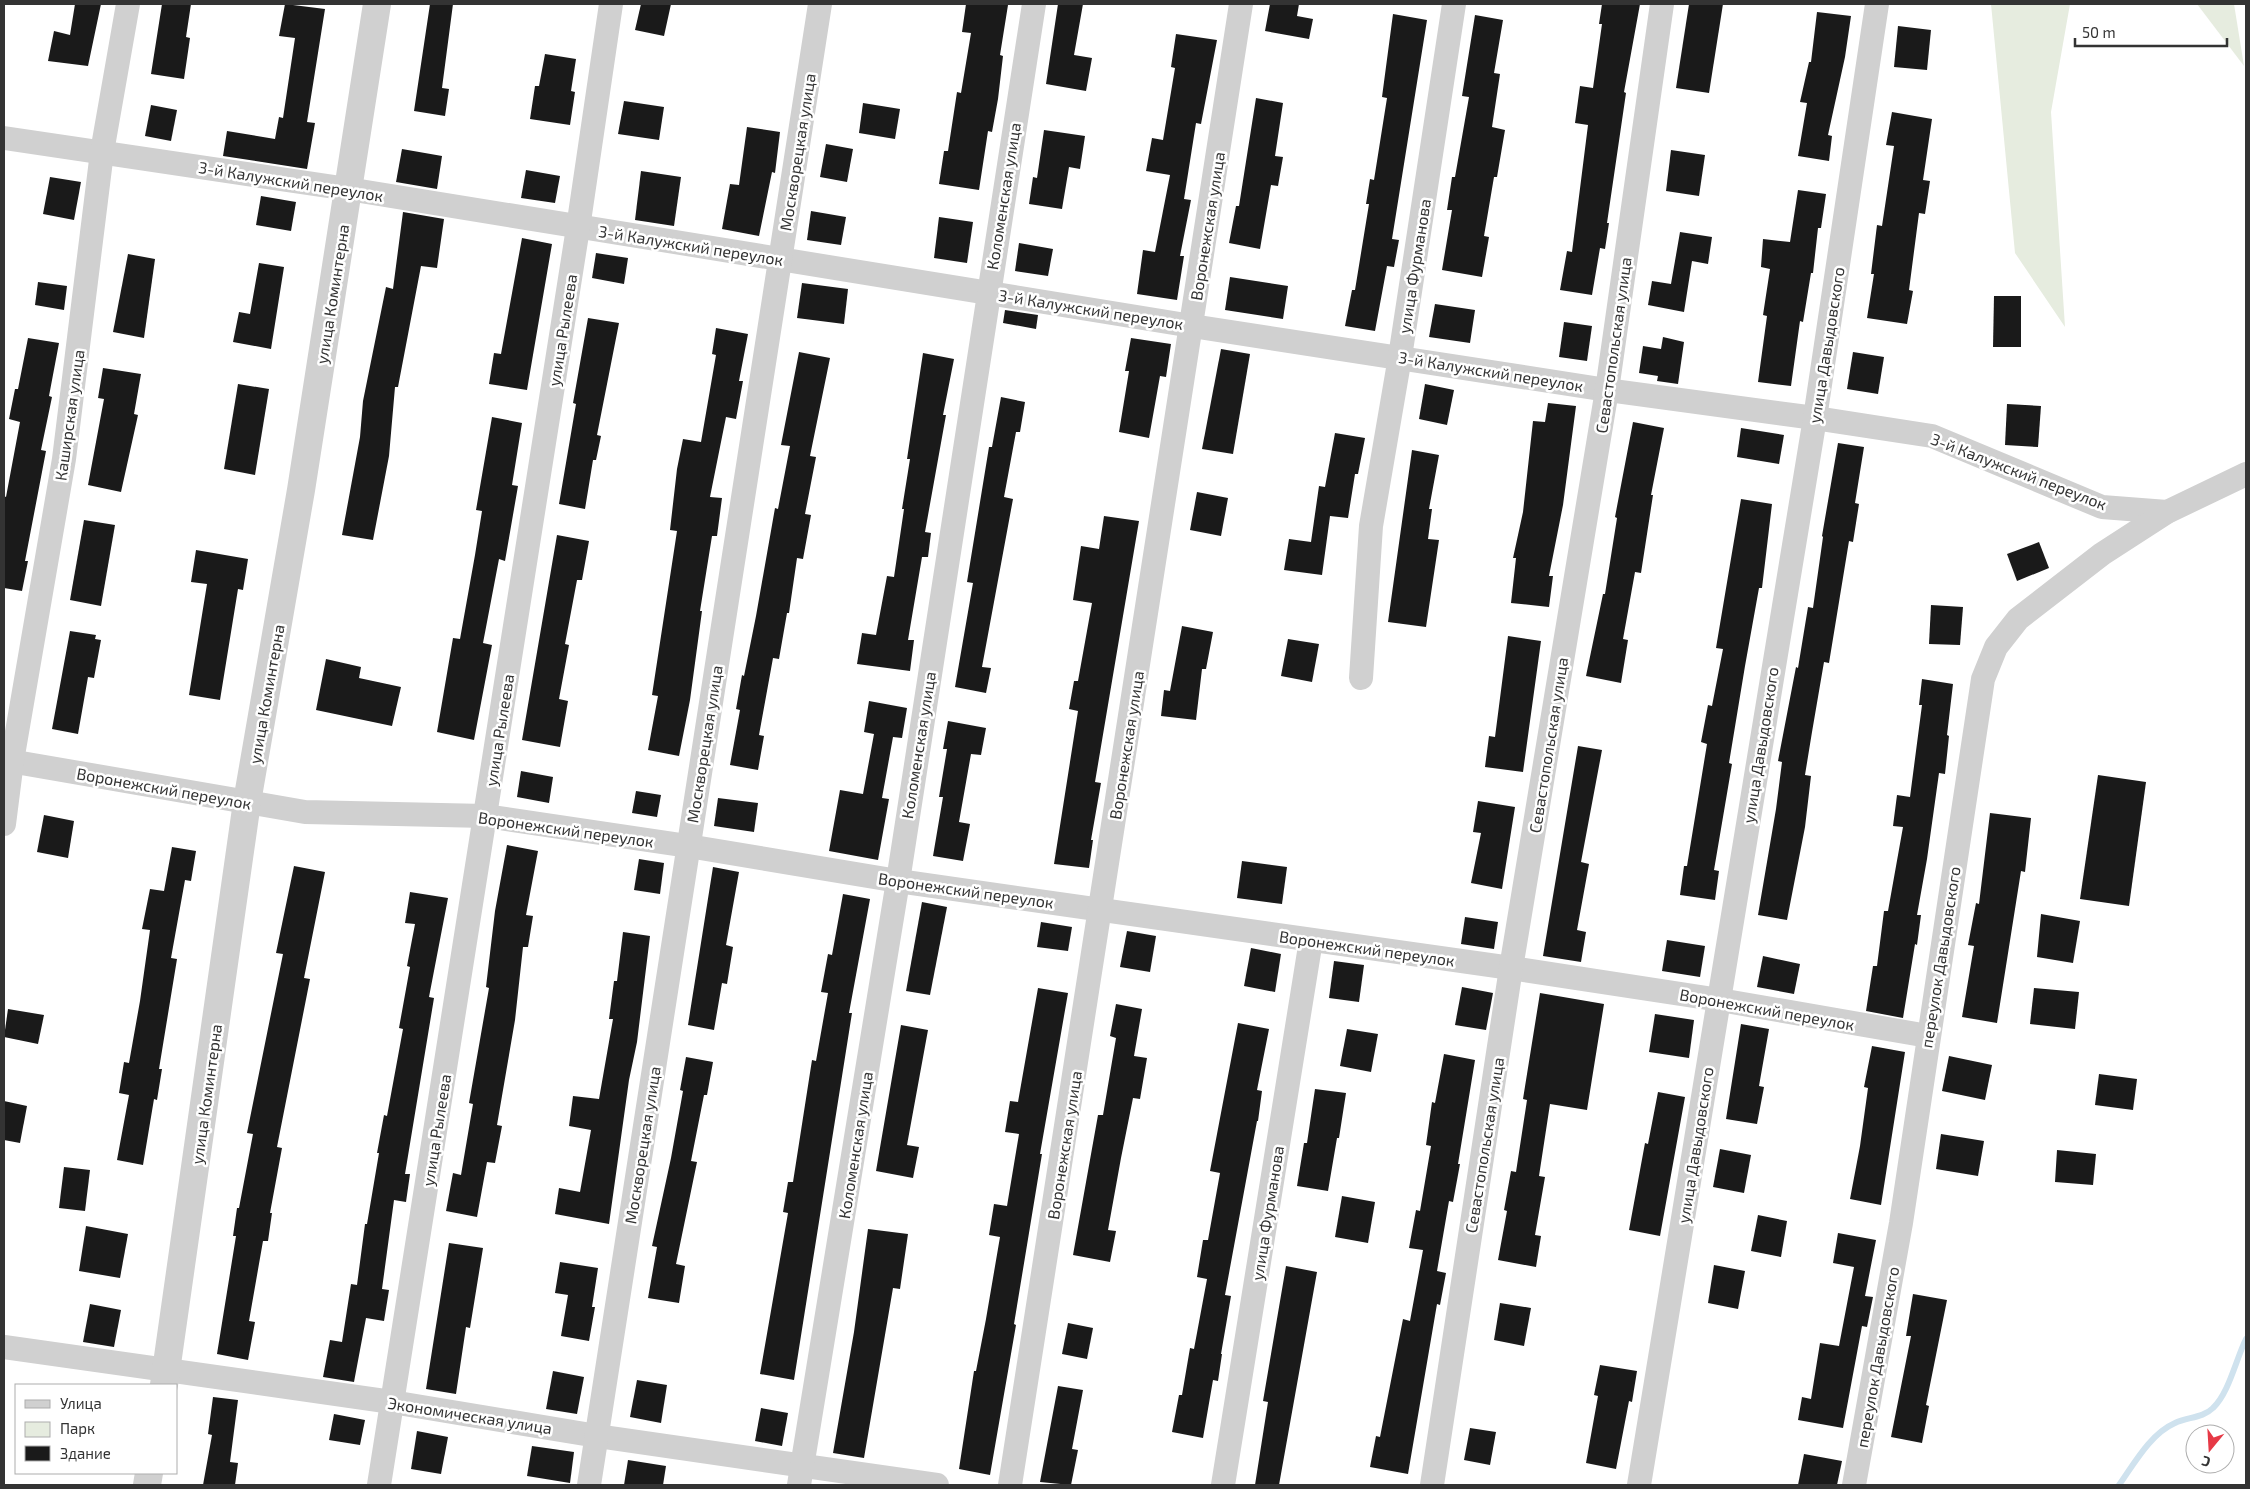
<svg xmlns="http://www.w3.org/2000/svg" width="2250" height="1489" font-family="'Exo 2',sans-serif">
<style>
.green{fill:#e6ecdf}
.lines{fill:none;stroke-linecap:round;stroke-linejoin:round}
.stream{stroke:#cfe2ee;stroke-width:6}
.building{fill:#1a1a1a}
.minor{stroke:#d0d0d0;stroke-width:24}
.tertiary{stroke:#d0d0d0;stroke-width:28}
.labels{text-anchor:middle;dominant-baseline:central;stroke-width:5;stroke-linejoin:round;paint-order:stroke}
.street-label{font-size:16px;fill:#333;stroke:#fff}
</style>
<rect width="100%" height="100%" fill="#fff"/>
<g class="green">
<polygon points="1991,4 2070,4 2051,112 2065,327 2015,253"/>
<polygon points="2197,4 2234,4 2244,66"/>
</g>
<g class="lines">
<path class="stream" d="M2119 1485C2134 1464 2150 1434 2175 1423 2187 1417 2203 1418 2213 1408 2229 1393 2236 1359 2246 1339"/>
</g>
<g class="building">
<polygon points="75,4 101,4 88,66 48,61 54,31 70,35"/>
<polygon points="162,4 191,4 186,37 190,38 184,79 151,74"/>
<polygon points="285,4 325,9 307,122 315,123 307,169 223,156 227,131 275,139 279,117 283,118 295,38 279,36"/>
<polygon points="430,4 453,4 442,88 449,89 445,116 414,111"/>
<polygon points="641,4 671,4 664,36 635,30"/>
<polygon points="966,4 1008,5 1000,55 1003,56 998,99 992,132 988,131 979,190 939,184 944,151 948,151 957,92 961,93 971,33 962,32"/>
<polygon points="1058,4 1083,4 1074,55 1092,58 1086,91 1046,84"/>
<polygon points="1270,4 1299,4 1297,16 1313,19 1309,39 1265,31"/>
<polygon points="1602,4 1640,4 1624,92 1626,93 1607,223 1609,223 1605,249 1600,248 1592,295 1560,290 1567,251 1572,252 1588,125 1575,123 1580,86 1593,88 1602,24 1599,24"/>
<polygon points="1689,4 1723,4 1709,93 1676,88"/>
<polygon points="1817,12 1851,16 1845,57 1828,135 1832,136 1829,161 1798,156 1807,103 1800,102 1809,62 1811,62"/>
<polygon points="1393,14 1427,20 1392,239 1399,240 1394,267 1387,266 1375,331 1345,326 1352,290 1355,290 1369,204 1366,204 1370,179 1374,180 1387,98 1382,97"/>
<polygon points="1475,15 1503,20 1494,73 1500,74 1492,127 1505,130 1497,177 1494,177 1484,236 1489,237 1482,277 1442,270 1452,210 1447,210 1452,177 1455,177 1469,97 1462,96"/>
<polygon points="1898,26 1931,30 1927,70 1894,67"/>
<polygon points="1176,34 1217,40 1201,124 1196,123 1184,199 1191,200 1180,256 1184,256 1177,300 1137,294 1143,250 1155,252 1170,175 1146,171 1152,138 1163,140 1175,68 1171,67"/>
<polygon points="545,54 576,59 571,91 575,92 570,125 530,119 535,86 539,86"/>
<polygon points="1256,98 1283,103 1275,156 1283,157 1278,186 1271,185 1260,249 1229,243 1236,206 1239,206"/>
<polygon points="624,101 664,107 659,140 618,134"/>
<polygon points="863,103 900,109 895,139 859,133"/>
<polygon points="151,105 177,110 171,141 145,136"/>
<polygon points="1892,112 1932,119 1923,180 1930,181 1925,214 1919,213 1909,290 1913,291 1907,324 1867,318 1874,274 1871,274 1877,225 1882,226 1894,146 1886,145"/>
<polygon points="747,127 780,132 775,173 772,172 759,236 722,229 730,184 739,185"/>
<polygon points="1044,130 1085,136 1080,169 1069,167 1062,209 1029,204 1033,177 1037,178"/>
<polygon points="826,144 853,149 847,182 820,177"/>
<polygon points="402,149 442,156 437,189 396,182"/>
<polygon points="1671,150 1705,155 1699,196 1666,191"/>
<polygon points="526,170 560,176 555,203 521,198"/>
<polygon points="641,171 681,177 674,226 635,220"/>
<polygon points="50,177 81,182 74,220 43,214"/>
<polygon points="1798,190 1826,194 1821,228 1818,228 1813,273 1811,273 1803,322 1800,321 1791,386 1758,382 1767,316 1763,315 1770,269 1761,267 1763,239 1790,242"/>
<polygon points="261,196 296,202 291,231 256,225"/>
<polygon points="811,211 846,217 841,245 807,240"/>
<polygon points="403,212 444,219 437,268 421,266 398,387 395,387 389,456 373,540 342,535 360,437 363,401 386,287 393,289"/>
<polygon points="939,217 973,222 967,263 934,258"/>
<polygon points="1680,232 1712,237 1708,264 1692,261 1684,312 1648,305 1652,281 1671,284"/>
<polygon points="522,238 552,244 527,390 489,384 494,353 501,354"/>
<polygon points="1019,243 1053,249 1048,276 1015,271"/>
<polygon points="596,253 628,258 624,284 592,278"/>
<polygon points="128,254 155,259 144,338 113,332"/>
<polygon points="259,263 284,267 271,349 233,342 239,312 250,314"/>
<polygon points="1230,277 1288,286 1283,319 1225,310"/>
<polygon points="38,282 67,286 64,310 35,305"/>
<polygon points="802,283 848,289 844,324 797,318"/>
<polygon points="1994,296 2021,296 2021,347 1993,347"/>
<polygon points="1435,304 1475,310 1470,343 1429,337"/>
<polygon points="1005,310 1038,315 1036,329 1003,323"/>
<polygon points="588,318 619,323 597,435 601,436 596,460 593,460 585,509 559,504 576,404 573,403"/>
<polygon points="1564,322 1592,326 1587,361 1559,357"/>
<polygon points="716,328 748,334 739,381 743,381 736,419 726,417 710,497 722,498 717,536 712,536 700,611 702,611 690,700 679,756 648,750 658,696 652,695 677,531 670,530 677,469 683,439 701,442 716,355 712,354"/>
<polygon points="1663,337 1684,342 1678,384 1657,381 1658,376 1639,373 1643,346 1661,349"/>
<polygon points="28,338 59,343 49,396 52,397 41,450 46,451 25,561 28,561 22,591 4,588 4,496 6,497 20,422 9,419 15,389 18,389"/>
<polygon points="1131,338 1171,344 1166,377 1160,376 1149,438 1119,432 1129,371 1125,371"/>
<polygon points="1221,349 1250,354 1233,454 1202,449"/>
<polygon points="799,352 830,358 810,456 816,457 805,514 811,515 803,559 797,558 789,613 787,613 779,659 773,658 759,735 764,736 758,770 730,765 740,710 736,709 742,675 744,676 756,616 775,508 778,509 790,446 781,445"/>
<polygon points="1853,352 1884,357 1878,394 1847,389"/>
<polygon points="923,353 954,359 943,415 946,415 925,532 931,533 928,557 922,557 908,640 914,640 910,671 857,664 862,633 876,635 887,576 894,577 904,509 902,509 910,459 907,459"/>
<polygon points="103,368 141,374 134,414 138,415 121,492 88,485 104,399 98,398"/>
<polygon points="238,384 269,389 255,475 224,469"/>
<polygon points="1425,384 1454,390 1447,425 1419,419"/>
<polygon points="1001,397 1025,402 1020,432 1016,432 1004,497 1013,499 982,667 991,668 986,693 955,687 973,583 967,582 989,447 992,447"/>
<polygon points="1548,403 1576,406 1563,505 1549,576 1553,576 1549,607 1511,603 1516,558 1513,558 1523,512 1533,421 1545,422"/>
<polygon points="2007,404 2041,406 2038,447 2005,445"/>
<polygon points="492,417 522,423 512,485 518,486 505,561 499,559 483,643 492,645 474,740 437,732 453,638 460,639 475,555 482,511 476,510"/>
<polygon points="1633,422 1664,428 1651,495 1653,495 1641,573 1635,572 1623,639 1628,640 1621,683 1586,676 1603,594 1605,594 1617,518 1615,517"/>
<polygon points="1741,428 1784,435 1779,464 1737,457"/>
<polygon points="1335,433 1365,438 1358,474 1355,474 1348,518 1330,516 1322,575 1284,570 1289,539 1311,542 1319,486 1325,487"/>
<polygon points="1838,443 1864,447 1855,503 1859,504 1853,542 1849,541 1829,663 1824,662 1812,732 1805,775 1811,776 1805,827 1787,920 1758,915 1776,809 1782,762 1778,761 1796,667 1798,668 1808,607 1813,608 1823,537 1822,536"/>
<polygon points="1412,450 1439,455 1429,509 1432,509 1428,539 1439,540 1426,627 1388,622"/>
<polygon points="1197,492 1228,498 1221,536 1190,530"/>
<polygon points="1741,499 1772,504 1762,588 1759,588 1745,666 1729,763 1732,764 1714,870 1719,871 1715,900 1680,895 1684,866 1687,866 1707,744 1701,742 1708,705 1712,706 1723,649 1716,648"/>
<polygon points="1104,516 1139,521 1095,782 1101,783 1091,840 1093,840 1089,868 1054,864 1078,711 1069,709 1074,681 1078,681 1092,603 1073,600 1081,546 1099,549"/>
<polygon points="84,520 115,525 101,606 70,600"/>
<polygon points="557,535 589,541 582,580 577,580 565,644 569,645 559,699 568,701 560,747 522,740"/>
<polygon points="2039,542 2049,568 2017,581 2007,554"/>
<polygon points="196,550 248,559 243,590 238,589 220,700 189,695 207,584 191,582"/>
<polygon points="1931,605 1963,607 1960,645 1929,644"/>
<polygon points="1182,626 1213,632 1206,669 1202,669 1196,720 1161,716 1164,690 1170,691"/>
<polygon points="70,631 96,635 95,639 101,640 94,678 88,677 78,734 52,729"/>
<polygon points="1508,636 1541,641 1523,772 1485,767 1489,736 1495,737"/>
<polygon points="1288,639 1319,644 1312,682 1281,676"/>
<polygon points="326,659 361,667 359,678 401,687 392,726 316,710"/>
<polygon points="1922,679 1953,684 1947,735 1949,736 1945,774 1939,773 1927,859 1917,915 1921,915 1917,945 1915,944 1903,1018 1866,1011 1873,966 1877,966 1884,911 1888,911 1903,827 1893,826 1897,795 1910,797 1922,705 1919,705"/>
<polygon points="869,701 907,708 902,738 893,737 882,798 889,799 878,860 829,851 840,790 863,794 874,734 864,732"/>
<polygon points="948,721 986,728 981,755 971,754 959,822 970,824 963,861 933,856 943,797 939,797 947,749 943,749"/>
<polygon points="1578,746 1602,750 1581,862 1589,864 1577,930 1586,932 1581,962 1543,956"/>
<polygon points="521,771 553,777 549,803 517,797"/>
<polygon points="2098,775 2146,782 2129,906 2080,899"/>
<polygon points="636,791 661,795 657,817 632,813"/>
<polygon points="718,798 758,803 754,832 714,826"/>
<polygon points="1478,801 1515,807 1502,889 1471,883 1481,833 1473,832"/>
<polygon points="1990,813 2031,818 2025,872 2021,871 1997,1023 1962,1017 1974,946 1968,945 1976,903 1979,904"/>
<polygon points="44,815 74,821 68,858 37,852"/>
<polygon points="507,845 538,851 526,915 533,916 528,947 523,947 515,1020 497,1125 502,1126 495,1163 487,1162 477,1217 446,1211 453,1173 461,1175 473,1104 469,1103 489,988 486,987 495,911"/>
<polygon points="172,847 196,851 191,881 185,880 171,958 177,959 159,1069 162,1069 157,1100 154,1099 143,1165 117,1160 129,1095 119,1093 124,1062 129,1063 140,1001 150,930 142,929 150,889 164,891"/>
<polygon points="639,859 664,863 660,894 634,890"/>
<polygon points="1242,861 1287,867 1282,904 1237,898"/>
<polygon points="294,866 325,872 304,978 310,979 277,1147 282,1148 270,1213 272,1213 268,1241 263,1241 249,1321 255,1322 248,1360 217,1354 236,1236 233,1236 237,1208 239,1208 253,1134 247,1133 283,954 276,953"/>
<polygon points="713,867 739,872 726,945 733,947 727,984 722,983 714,1030 688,1025"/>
<polygon points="410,892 448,898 429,997 434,998 405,1174 410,1174 406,1202 394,1200 382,1289 389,1290 384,1321 366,1318 354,1382 323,1377 330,1340 342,1342 351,1284 357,1285 365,1224 367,1224 379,1153 377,1153 384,1115 387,1116 403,1029 399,1028 410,967 407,966 415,924 405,923"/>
<polygon points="843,894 870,899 849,1013 852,1013 794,1380 760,1374 788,1213 783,1212 788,1182 793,1182 812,1060 816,1061 828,993 821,992 828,954 832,955"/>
<polygon points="922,902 947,907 930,995 906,991"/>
<polygon points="2041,914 2080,921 2073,963 2037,957"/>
<polygon points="1465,917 1498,922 1494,949 1461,944"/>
<polygon points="1041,922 1072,927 1068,951 1037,947"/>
<polygon points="1127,931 1156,936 1150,972 1120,967"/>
<polygon points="623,932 650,936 637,1042 629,1080 609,1224 555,1214 559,1188 580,1192 591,1130 569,1126 573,1096 599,1099 613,1019 609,1019 614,981 617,981"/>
<polygon points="1667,940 1705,946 1700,977 1662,971"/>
<polygon points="1251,948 1281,954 1275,992 1244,986"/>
<polygon points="1763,956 1800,964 1794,994 1757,987"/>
<polygon points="1334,961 1364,965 1359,1002 1329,998"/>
<polygon points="1462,987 1493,993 1486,1030 1455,1025"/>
<polygon points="1038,988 1068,993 1040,1154 1042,1154 1014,1324 1016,1325 990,1475 959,1469 974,1371 976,1371 986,1319 1000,1237 989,1235 994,1204 1007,1206 1019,1134 1005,1132 1010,1101 1018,1102"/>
<polygon points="2034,988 2079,992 2075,1029 2030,1024"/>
<polygon points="1540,993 1604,1004 1587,1110 1550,1104 1539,1176 1545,1177 1535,1235 1541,1236 1536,1267 1498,1260 1507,1211 1504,1210 1511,1171 1516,1172 1527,1100 1523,1099"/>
<polygon points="1116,1004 1142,1009 1134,1056 1147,1058 1140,1099 1133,1098 1121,1158 1108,1230 1116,1231 1110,1262 1073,1255 1098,1115 1103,1115 1116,1038 1110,1036"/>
<polygon points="8,1009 44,1015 38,1044 4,1037"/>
<polygon points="1655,1014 1694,1020 1689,1058 1649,1052"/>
<polygon points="1238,1023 1269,1029 1257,1090 1262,1091 1258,1121 1257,1121 1225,1295 1231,1296 1221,1354 1222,1354 1218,1381 1213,1380 1203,1438 1172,1432 1179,1395 1182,1395 1190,1348 1194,1349 1207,1279 1197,1277 1203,1240 1208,1240 1220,1173 1210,1171"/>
<polygon points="1741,1024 1769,1029 1759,1086 1764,1087 1757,1124 1726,1119"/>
<polygon points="901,1025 928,1030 907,1145 919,1147 913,1178 876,1171"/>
<polygon points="1347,1029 1378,1034 1371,1072 1340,1066"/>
<polygon points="1872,1046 1905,1052 1881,1205 1850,1199 1860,1146 1868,1088 1864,1087"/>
<polygon points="1444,1054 1475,1060 1458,1164 1460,1164 1453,1202 1449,1201 1437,1271 1446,1273 1440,1305 1437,1304 1408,1474 1370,1467 1376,1436 1380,1437 1403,1319 1410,1321 1423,1250 1409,1248 1416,1210 1420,1211 1431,1146 1426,1145 1432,1102 1435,1103"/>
<polygon points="1949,1056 1992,1065 1985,1100 1942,1091"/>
<polygon points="686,1057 713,1062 707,1095 704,1095 691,1161 697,1162 676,1264 685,1266 679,1303 648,1298 657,1247 652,1246 671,1158 683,1091 680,1090"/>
<polygon points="2099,1074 2137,1079 2133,1110 2095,1105"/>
<polygon points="1315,1089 1346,1093 1339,1138 1337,1138 1328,1191 1297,1186 1304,1143 1307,1143"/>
<polygon points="1658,1092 1685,1097 1660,1236 1629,1230 1645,1143 1648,1144"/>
<polygon points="4,1101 27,1106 20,1143 4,1140"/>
<polygon points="1941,1134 1984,1141 1978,1176 1936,1169"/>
<polygon points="1720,1149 1751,1155 1744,1193 1713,1187"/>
<polygon points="2057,1150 2096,1154 2093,1185 2055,1182"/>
<polygon points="64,1167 90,1170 85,1211 59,1208"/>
<polygon points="1342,1196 1375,1202 1368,1243 1335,1237"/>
<polygon points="1758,1215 1787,1221 1781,1257 1751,1251"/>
<polygon points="86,1226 128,1234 120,1278 79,1271"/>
<polygon points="868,1229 908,1234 900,1289 893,1288 864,1458 833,1453 854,1332"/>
<polygon points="1838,1233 1876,1240 1865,1296 1873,1297 1867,1327 1862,1326 1843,1428 1798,1420 1802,1397 1811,1399 1820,1343 1839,1346 1854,1267 1833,1263"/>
<polygon points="449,1243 483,1248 470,1328 466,1327 456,1394 426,1389"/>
<polygon points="560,1262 598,1268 592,1307 595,1307 589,1341 561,1336 568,1295 555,1293"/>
<polygon points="1714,1265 1745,1271 1738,1309 1708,1303"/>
<polygon points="1286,1266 1317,1272 1279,1485 1255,1485 1268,1402 1263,1401"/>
<polygon points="1913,1294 1947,1300 1926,1405 1929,1406 1922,1443 1891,1437 1911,1336 1906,1336"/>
<polygon points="1500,1303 1531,1308 1524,1346 1494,1340"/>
<polygon points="90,1304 121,1310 114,1347 83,1342"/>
<polygon points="1068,1323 1093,1328 1087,1359 1062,1354"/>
<polygon points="1600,1365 1637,1371 1632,1402 1629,1401 1616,1469 1586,1463 1598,1396 1594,1395"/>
<polygon points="553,1371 584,1377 577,1414 546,1409"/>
<polygon points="637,1380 667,1385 661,1423 630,1417"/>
<polygon points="1058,1386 1083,1390 1072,1449 1078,1450 1071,1485 1040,1482"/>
<polygon points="213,1397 238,1400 230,1462 238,1463 235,1485 203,1485 212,1435 208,1434"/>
<polygon points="761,1408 788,1413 782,1446 755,1441"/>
<polygon points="334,1414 365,1420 360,1445 329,1440"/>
<polygon points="1470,1428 1496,1432 1490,1465 1464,1460"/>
<polygon points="417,1431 448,1437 441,1474 411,1469"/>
<polygon points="532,1446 574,1452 570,1483 527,1476"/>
<polygon points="1804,1454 1842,1461 1837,1485 1798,1485"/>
<polygon points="628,1460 666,1466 663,1485 624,1485"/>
</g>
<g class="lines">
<g class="minor">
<polyline points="4,138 348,189 1192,326 1607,390 1815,418 1932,436 2102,507 2167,512"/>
<polyline points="1361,678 1371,526 1400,357 1454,4"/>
<polyline points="4,760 305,812 486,816 688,846 898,881 1511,968 1720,1000 1928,1036"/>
<polyline points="4,824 12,761 64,459 102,152 128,4"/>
<polyline points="4,1347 392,1402 597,1436 937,1485"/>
<polyline points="379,1485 578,228 611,4"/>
<polyline points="589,1485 820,4"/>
<polyline points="799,1485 898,881 1034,4"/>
<polyline points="1010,1485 1241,4"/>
<polyline points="1223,1485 1311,940"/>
<polyline points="1432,1485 1511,968 1607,390 1662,4"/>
<polyline points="1639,1485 1815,418 1877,4"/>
<polyline points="1854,1485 1901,1223 1983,679 1996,647 2018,619 2102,554 2167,512 2246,474"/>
</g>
<g class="tertiary">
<polyline points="164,1385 247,802 301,490 377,4"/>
<polyline points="147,1485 149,1473"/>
</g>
</g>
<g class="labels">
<g class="street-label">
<text transform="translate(797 152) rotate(-81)">Москворецкая улица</text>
<text transform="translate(291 181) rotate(9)">3-й Калужский переулок</text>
<text transform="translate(1003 196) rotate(-81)">Коломенская улица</text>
<text transform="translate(1207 226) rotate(-81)">Воронежская улица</text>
<text transform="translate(691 245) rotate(9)">3-й Калужский переулок</text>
<text transform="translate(1414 266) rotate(-81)">улица Фурманова</text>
<text transform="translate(332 294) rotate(-81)">улица Коминтерна</text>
<text transform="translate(1091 309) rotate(9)">3-й Калужский переулок</text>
<text transform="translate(562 330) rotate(-81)">улица Рылеева</text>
<text transform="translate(1613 345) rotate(-82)">Севастопольская улица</text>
<text transform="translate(1826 345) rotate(-81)">улица Давыдовского</text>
<text transform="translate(1491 371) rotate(9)">3-й Калужский переулок</text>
<text transform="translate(69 415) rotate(-82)">Каширская улица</text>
<text transform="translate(2019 471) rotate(21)">3-й Калужский переулок</text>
<text transform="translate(266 694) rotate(-80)">улица Коминтерна</text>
<text transform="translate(499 730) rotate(-81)">улица Рылеева</text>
<text transform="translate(704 744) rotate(-81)">Москворецкая улица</text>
<text transform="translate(918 745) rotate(-81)">Коломенская улица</text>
<text transform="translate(1126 745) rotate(-81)">Воронежская улица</text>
<text transform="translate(1548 745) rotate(-81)">Севастопольская улица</text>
<text transform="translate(1760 745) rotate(-81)">улица Давыдовского</text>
<text transform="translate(164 788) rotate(10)">Воронежский переулок</text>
<text transform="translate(566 829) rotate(8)">Воронежский переулок</text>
<text transform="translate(966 890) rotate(8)">Воронежский переулок</text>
<text transform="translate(1367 948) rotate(8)">Воронежский переулок</text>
<text transform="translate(1940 957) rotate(-81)">переулок Давыдовского</text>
<text transform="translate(1767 1009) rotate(10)">Воронежский переулок</text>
<text transform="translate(206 1094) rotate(-82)">улица Коминтерна</text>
<text transform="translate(436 1130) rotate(-81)">улица Рылеева</text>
<text transform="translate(642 1145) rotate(-81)">Москворецкая улица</text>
<text transform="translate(855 1145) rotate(-81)">Коломенская улица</text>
<text transform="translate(1064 1145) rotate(-81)">Воронежская улица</text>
<text transform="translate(1484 1145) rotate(-81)">Севастопольская улица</text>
<text transform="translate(1695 1145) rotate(-81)">улица Давыдовского</text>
<text transform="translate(1267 1213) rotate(-81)">улица Фурманова</text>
<text transform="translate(1877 1357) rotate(-80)">переулок Давыдовского</text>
<text transform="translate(470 1415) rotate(9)">Экономическая улица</text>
</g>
</g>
<rect width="2250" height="1489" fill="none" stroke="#333333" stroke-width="10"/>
<rect x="15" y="1384" width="162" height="90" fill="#ffffff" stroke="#adadad"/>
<rect x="25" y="1400" width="25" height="8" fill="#d0d0d0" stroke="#adadad"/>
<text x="60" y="1409" font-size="15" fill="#333333">Улица</text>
<rect x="25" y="1422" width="25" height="15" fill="#e6ecdf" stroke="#adadad"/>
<text x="60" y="1434" font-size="15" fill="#333333">Парк</text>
<rect x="25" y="1446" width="25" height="15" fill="#1a1a1a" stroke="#adadad"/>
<text x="60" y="1459" font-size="15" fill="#333333">Здание</text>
<g transform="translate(2210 1449) rotate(198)"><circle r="24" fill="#ffffff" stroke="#adadad"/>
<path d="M0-4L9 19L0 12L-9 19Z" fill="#e63946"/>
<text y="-8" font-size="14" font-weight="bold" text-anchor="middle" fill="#333333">С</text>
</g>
<path d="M2075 38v8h152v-8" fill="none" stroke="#333333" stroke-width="2.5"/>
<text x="2082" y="38" font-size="15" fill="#333333" stroke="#ffffff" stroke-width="4" paint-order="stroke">50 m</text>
</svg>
